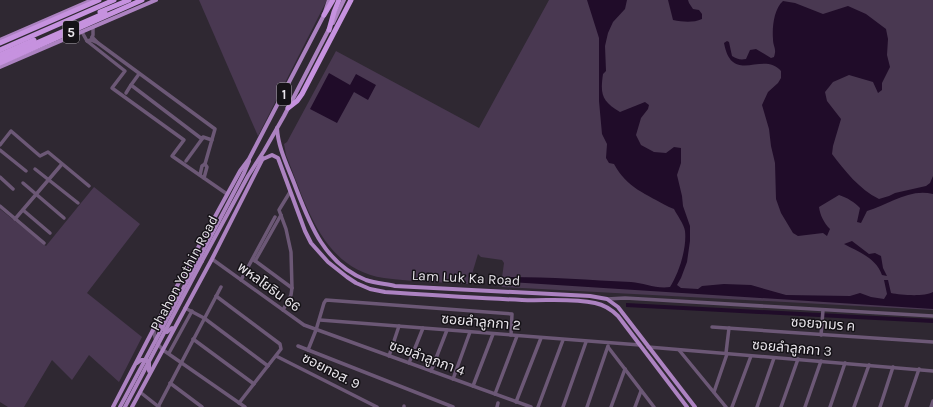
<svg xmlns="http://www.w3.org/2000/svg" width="933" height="407" font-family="Karla,'Noto Sans Thai',sans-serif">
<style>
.green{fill:#493851}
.water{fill:#200c29}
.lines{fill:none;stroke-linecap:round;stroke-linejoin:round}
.minor{stroke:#6c5876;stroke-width:3.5}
.major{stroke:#ac82c1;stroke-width:4}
.highway{stroke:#c692df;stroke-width:5}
.major-bridge{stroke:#ac82c1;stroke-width:4}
.labels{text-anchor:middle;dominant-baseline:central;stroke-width:3;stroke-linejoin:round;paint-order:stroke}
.shield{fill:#151217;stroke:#a9a6ab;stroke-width:1}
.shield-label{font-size:13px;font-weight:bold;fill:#e9e5eb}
.street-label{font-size:14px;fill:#e9e5eb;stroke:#151217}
</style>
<rect width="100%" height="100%" fill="#2f2832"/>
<g class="green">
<polygon points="199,0 327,0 258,136"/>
<path d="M549 0H933V310L502 287 501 285 504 263 502 260 481 257 478 254 469 284C441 282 412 282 384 278 322 269 306 204 286 155L284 144 287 142 336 51 479 128Z"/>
<polygon points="94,187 140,224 87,293 142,337 119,382 89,355 72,380 52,360 24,407 8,407 0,402 0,209 46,246"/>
</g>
<g class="water">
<path d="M587 0H627L625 9 613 22 608 33 605 46 606 71 603 74C600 95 602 101 620 112L645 102 649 105 648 109 641 118 636 135 641 145 654 152 666 153 674 147 681 148V163L677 175 682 196 683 206 690 226V241L687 262 681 278 677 285 681 288 698 289 702 286 724 284 751 285 786 295 850 296 860 293 871 297 884 299 887 294 884 280H888L891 293C901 295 924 297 933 292V309L510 282V277C550 277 590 280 631 282 644 283 656 289 670 287 679 273 687 248 685 231 684 224 677 215 674 209L669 207C646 194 627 188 614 164L609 163 606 158 607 144 602 134 599 101V38Z"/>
<path d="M668 0H688L689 3 693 9 699 10 702 14V19C693 23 683 22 673 20Z"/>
<path d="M783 1 795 3 823 14 848 6 866 14 886 29 888 39 887 55 890 67 882 83V90L878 93 873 82 849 75 833 82 825 92 827 101 841 119 833 146 832 154C845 171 859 189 879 199L889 196 895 193 926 186 930 183 933 176V194C909 188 888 205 867 211L861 223 857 222 860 208C854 202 848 198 839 195L819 207C820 215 824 223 830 229L827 236 823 233 798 236 793 233 781 213 776 199 775 163 771 146 769 129 762 105 768 92 778 83 781 78V71C763 50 732 86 724 43L727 41 729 42 732 56C737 59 740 60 746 59L750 50 756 49 771 58 774 57C777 48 773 47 773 39 772 27 774 9 783 1Z"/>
<polygon points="329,73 350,85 356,74 376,85 368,100 354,92 337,123 310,109"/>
<path d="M852 241 869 254 875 253 881 256 883 268 887 276 882 275C876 258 859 252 844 244Z"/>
<polygon points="626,303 933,319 933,323 626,307"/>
</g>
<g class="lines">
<g class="minor">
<polyline points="82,32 87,41 91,40 93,35 93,28"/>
<polyline points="91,40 98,43 92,37"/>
<polyline points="87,41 125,71 112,88 184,140 172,156 227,194"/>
<polyline points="98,43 215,129 205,164 207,167 204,178"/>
<polyline points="139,74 131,85 202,139 203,137 212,140"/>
<polyline points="126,93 131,85"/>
<polyline points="0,145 11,131 40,156 48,152 89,186"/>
<polyline points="0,150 26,171"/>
<polyline points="186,161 202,139"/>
<polyline points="35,169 78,203"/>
<polyline points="200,175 202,166 205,164"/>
<polyline points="0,177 13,189"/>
<polyline points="23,183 64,218"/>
<polyline points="0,206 44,243"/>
<polyline points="23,210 50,233"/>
<polyline points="15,219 62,164"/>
<polyline points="212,259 304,325 531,407"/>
<polyline points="254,260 292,288"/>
<polyline points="255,261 281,215"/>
<polyline points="241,280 275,217"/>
<polyline points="216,296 280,344 281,349 239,403"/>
<polyline points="607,299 625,298 933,316"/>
<polyline points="185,308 204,318 268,366"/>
<polyline points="283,310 291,295 292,288 291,252 286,229 279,210 290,192"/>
<polyline points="320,320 640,345"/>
<polyline points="712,327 933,342"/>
<path d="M154 328C154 338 156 343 163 350L245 407"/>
<polyline points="821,335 823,310"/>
<polyline points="193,339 254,384"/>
<polyline points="298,346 453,407"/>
<polyline points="608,347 654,407"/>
<polyline points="648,347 933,371"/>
<polyline points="308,350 316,330 324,303 326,300 512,314 511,335"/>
<polyline points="679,350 726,407"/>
<polyline points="169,353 192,311"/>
<polyline points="726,353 729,328"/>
<polyline points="276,356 377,407"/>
<polyline points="389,356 399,326"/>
<polyline points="409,363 423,328"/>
<polyline points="431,371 447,330"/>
<polyline points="453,379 470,332"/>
<polyline points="170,383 202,407"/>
<polyline points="473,386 493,334"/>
<polyline points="140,392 159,407"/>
<polyline points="714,392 727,354"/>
<polyline points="495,394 517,336"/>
<polyline points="516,402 541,338"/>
<polyline points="158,407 221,287"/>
<polyline points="404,407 404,406"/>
<polyline points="497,407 498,403"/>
<polyline points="538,407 563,340"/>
<polyline points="563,407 586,342"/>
<polyline points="587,407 608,346"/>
<polyline points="611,407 625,369"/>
<polyline points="635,407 641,391"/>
<polyline points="732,407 751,356"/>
<polyline points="757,407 774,358"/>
<polyline points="781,407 798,359"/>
<polyline points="805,407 821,361"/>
<polyline points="830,407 845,363"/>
<polyline points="854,407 869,365"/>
<polyline points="880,407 893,367"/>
<polyline points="906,407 919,369"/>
<polyline points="931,407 933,401"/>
</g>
<g class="major">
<polyline points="333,23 344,0"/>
<polyline points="0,40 92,0"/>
<polyline points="0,67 156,0"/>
<path d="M277 128C278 147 287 165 294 183 309 222 323 263 366 280 375 283 386 284 395 286L590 296 607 299 618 307 695 407"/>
<path d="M263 159 272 155 278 158 305 231 311 243 328 262 347 277 356 283 370 289 385 292C431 295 476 298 522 300 546 301 572 298 595 303 605 305 611 309 618 316L687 407"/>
<polyline points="199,259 244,173 249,161"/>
<polyline points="202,261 248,176 264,151 284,116 329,29"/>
<polyline points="160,319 160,326 167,332 172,328"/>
<polyline points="137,363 141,360 146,360 149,363 149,371"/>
<polyline points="113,407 154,328 240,171 249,159 324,15 329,0"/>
<polyline points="132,407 212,259 263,158"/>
</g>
<g class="highway">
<polyline points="100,12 129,0"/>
<polyline points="324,15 333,0"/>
<polyline points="329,30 334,12 339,0"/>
<polyline points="0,43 99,0"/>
<polyline points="0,50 114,0"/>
<polyline points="0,55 34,40"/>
<polyline points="0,59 105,13"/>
<polyline points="0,63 142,0"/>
<polyline points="288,108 297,101 302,94 351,0"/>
</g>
<g class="major-bridge">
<polyline points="120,407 199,259"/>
<polyline points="125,407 202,261"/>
</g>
</g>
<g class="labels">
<g class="shield">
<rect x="63" y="21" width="16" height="22" rx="3"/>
<rect x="277" y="83" width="14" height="22" rx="3"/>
</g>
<g class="shield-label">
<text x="71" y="32">5</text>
<text x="284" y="94">1</text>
</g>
<g class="street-label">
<text transform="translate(184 273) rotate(-62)">Phahon Yothin Road</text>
<text transform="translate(466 278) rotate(3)">Lam Luk Ka Road</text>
<text transform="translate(269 287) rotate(36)">พหลโยธิน 66</text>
<text transform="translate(481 322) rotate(5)">ซอยลำลูกกา 2</text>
<text transform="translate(823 324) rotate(4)">ซอยจามร ค</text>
<text transform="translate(792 348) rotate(5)">ซอยลำลูกกา 3</text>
<text transform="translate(427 358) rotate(20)">ซอยลำลูกกา 4</text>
<text transform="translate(331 371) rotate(27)">ซอยทอส. 9</text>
</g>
</g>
</svg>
